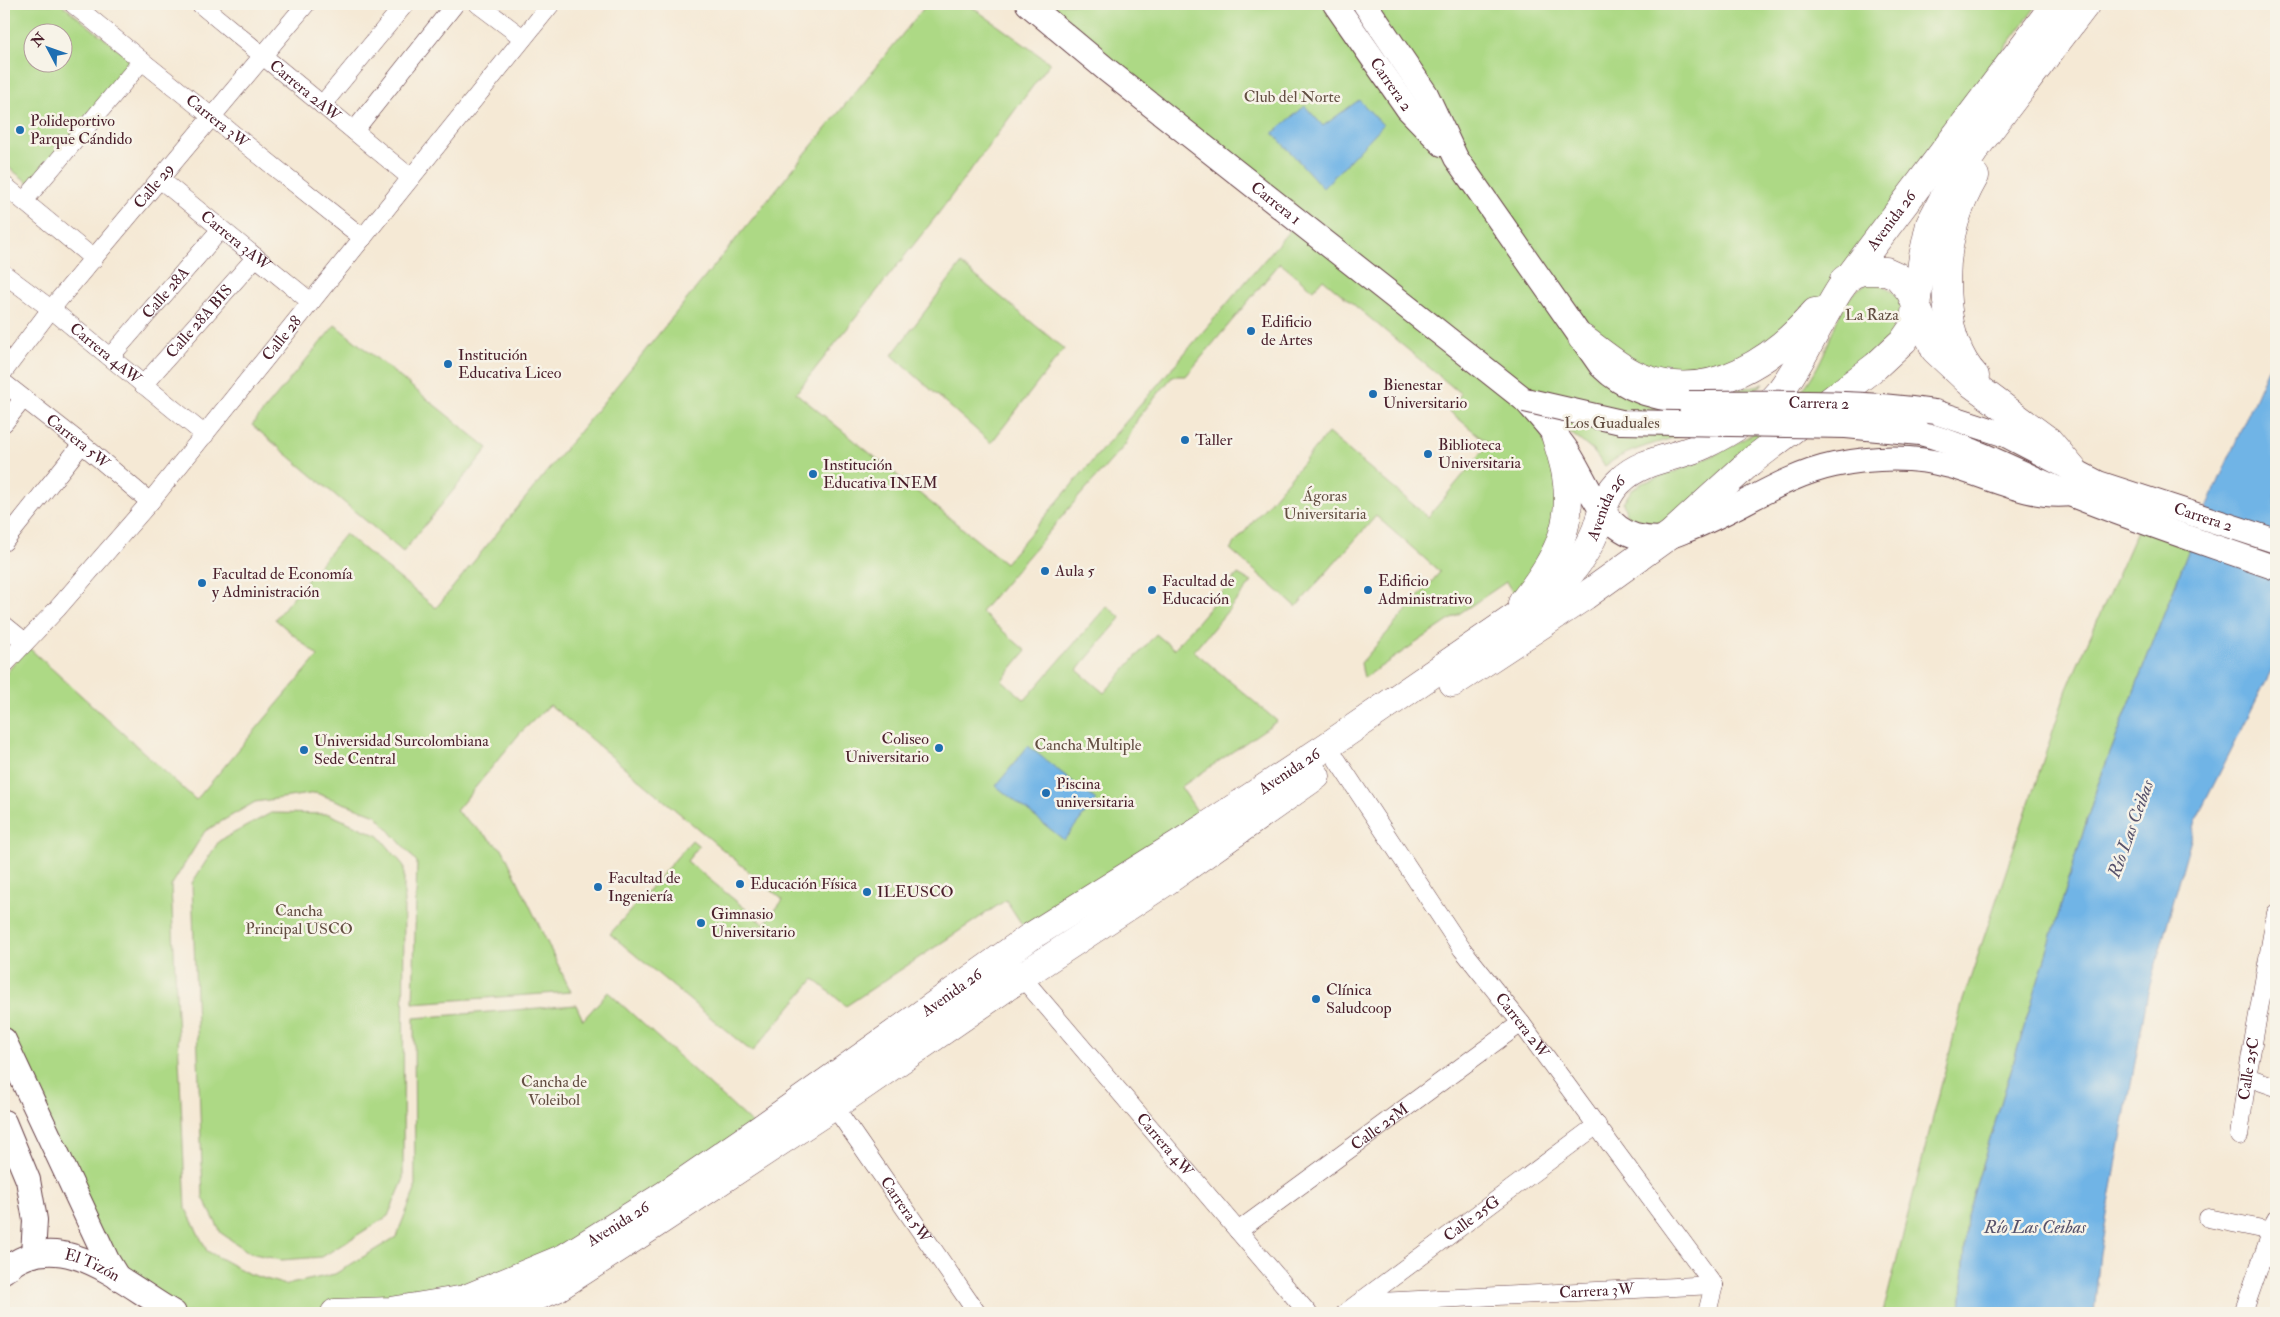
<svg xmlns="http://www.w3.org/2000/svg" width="2280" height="1317" font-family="'IM FELL Double Pica',serif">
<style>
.green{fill:#add985;stroke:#7c7c58;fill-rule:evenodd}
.water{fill:#70b4e6;stroke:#5d6a88}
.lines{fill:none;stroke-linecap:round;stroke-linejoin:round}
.minor-casing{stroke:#643d44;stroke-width:19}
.secondary-casing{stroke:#643d44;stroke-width:26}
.primary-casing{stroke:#643d44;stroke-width:29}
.minor{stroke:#fff;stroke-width:18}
.secondary{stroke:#fff;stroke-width:24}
.primary{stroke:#fff;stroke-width:28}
.secondary-bridge-casing{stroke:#643d44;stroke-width:26;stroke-linecap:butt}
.secondary-bridge{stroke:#fff;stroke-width:24}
.poi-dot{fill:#1f6fb2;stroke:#f7f3e8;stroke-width:2}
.labels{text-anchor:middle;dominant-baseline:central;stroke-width:5;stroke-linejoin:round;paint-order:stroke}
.street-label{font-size:16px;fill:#4a1f2b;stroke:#f7f3e8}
.park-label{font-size:16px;fill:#634e42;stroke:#f7f3e8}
.poi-label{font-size:16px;fill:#4a1f2b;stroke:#f7f3e8;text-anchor:start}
.water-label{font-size:18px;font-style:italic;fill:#57536c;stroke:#f7f3e8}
</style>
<rect width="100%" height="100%" fill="#f7f3e8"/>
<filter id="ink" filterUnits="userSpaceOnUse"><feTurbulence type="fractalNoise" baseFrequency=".02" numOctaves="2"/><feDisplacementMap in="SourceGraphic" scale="10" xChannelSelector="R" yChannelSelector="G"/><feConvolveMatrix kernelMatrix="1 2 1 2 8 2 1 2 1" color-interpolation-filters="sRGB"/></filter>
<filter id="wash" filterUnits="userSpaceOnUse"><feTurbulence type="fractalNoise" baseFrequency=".0096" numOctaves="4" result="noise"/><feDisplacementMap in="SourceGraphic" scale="20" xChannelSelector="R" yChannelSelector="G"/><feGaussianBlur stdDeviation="1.12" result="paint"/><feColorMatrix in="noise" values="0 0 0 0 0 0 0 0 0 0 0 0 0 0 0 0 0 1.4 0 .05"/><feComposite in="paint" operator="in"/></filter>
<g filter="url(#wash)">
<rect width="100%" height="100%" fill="#f5e9d5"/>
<g class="green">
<path d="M4 4H61L134 62 29 183 4 164ZM32 32H62V62H32Z"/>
<path d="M927 4H968L1050 63 938 214 796 393 1005 563 1296 223 1027 4H1339L1559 305 1365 4H2038L1942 133 1800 329 1675 403 1763 384C1741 400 1720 419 1695 430 1665 443 1631 446 1605 466L1593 451 1530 400 1565 503 1525 611 1506 582 1364 678 1361 663 1440 572 1376 516 1296 607 1230 549 1328 433 1428 517 1489 444 1448 410 1461 394 1323 279 1313 290 1280 263 1186 376H1173L1138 418 1125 445 1076 500 981 612 1026 651 1002 680 1025 700 1107 606 1121 618 1077 670 1104 693 1156 634 1174 649 1238 574 1252 582 1194 651 1277 721 1181 787 1207 826 1030 937 1006 900 846 1006 814 979 752 1052 610 934 692 840 699 846 687 861 764 924 783 900 550 705 520 733 456 811 503 850 571 992 413 1003 417 862 376 815 316 793 255 802 205 831 171 886 186 1209 207 1251 249 1274 286 1285 335 1274 396 1237 415 1190 414 1018 576 1005 583 1020 608 992 759 1130 463 1313H164L113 1282 4 1038V676L28 647 196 800 318 656 275 619 345 534 436 608Z"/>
<polygon points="961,264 1064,349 991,443 892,355"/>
<path d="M1868 283C1889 283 1897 294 1906 312L1893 335 1847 371 1673 517C1658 525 1641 528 1627 517L1623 502 1632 490 1642 483C1700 464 1764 438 1804 388 1814 375 1823 357 1829 341 1838 319 1844 295 1868 283Z"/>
<polygon points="335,325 488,448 403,552 252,425"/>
<polygon points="2139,526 2191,544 2097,787 1967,1215 1961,1313 1883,1313 1963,1000 2067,689"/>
<polygon points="271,813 329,814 379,836 404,866 403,1181 388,1216 322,1257 281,1260 250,1253 221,1233 203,1197 192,883 219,841"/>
</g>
<g class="water">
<polygon points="1359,100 1383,125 1323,188 1273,133 1305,106 1323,126"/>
<polygon points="2276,350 2276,661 2197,818 2148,992 2100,1253 2094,1313 1961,1313 1967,1215 2097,787 2191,544"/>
<polygon points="1028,746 1096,800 1064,840 996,786"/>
</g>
</g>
<g filter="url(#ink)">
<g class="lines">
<defs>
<g id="minor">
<path id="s1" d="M73 4 142 61 363 238"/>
<path id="s2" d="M200 4 411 178"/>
<polyline points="478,4 523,38"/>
<polyline points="322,105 405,4"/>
<polyline points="354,131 455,4"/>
<path id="s3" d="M161 180 311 302"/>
<polyline points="4,185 94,259"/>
<polyline points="24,201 142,61"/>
<path id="s4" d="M4 274 51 309 205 435"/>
<path id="s5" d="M110 357 221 229"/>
<path id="s6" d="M4 371 51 309 306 4"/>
<path id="s7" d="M4 383 82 444 150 502"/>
<path id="s8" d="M143 385 256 257"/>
<polyline points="4,423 23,399"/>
<polyline points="4,542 82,444"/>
<polyline points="4,625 25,642"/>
<path id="s9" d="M4 665 57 609 150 502 551 4"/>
<path id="s10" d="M1337 760 1462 949 1521 1023 1714 1285"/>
<path id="s11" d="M1015 969 1308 1313"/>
<polyline points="2247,1077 2276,1087"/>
<path id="s12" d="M834 1106 977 1313"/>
<path id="s13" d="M2239 1136 2247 1077 2276 913"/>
<polyline points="2208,1218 2272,1231"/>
<path id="s14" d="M1238 1231 1521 1023"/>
<path id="s15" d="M1359 1303 1714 1285"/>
<path id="s16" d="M1345 1313 1597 1125"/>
<polyline points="1707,1313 1714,1285"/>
<polyline points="2243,1313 2276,1219"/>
</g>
<g id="secondary">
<path id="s17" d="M1028 4 1107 70 1525 400C1540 417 1555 433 1568 452 1587 481 1600 525 1635 536 1644 538 1655 540 1664 538 1673 536 1681 532 1689 529 1738 510 1782 476 1834 465 1873 457 1912 455 1950 466 1989 476 2029 499 2070 494"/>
<path id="s18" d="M1335 4 1408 109 1442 144"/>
<path d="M1365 4 1426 94 1456 158 1601 366C1627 392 1655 397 1689 403"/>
<path id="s19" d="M1935 412 2006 435 2098 483 2276 541"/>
<path d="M1920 433C1974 447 2021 474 2072 495 2139 522 2208 544 2276 568"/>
<polyline points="4,1040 107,1260 118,1278"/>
<polyline points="4,1122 28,1180 35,1220 33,1255"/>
<path id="s20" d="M4 1271C59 1221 126 1286 174 1313"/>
</g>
<g id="primary">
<polyline points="1844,280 1851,275 1862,271 1886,271 1897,276 1910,291 1935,350 1968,381 2049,441 2075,472"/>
<path d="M1582 338C1600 351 1624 372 1646 379 1711 402 1774 360 1815 312"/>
<path d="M1975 376C1941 340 1941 266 1955 221 1960 205 1967 190 1975 176"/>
<path d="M1522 603C1553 564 1575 528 1566 476 1564 461 1558 446 1554 431"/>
<polyline points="1453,683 1585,596 1671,534 1750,462 1876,366 1904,340 1913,327 1923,256 1930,224 1944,197 1979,144 2086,4"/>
<polyline points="4,1267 9,1266"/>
<path id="s21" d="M335 1313 391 1311 465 1299 564 1258 666 1194 759 1130 1030 937 1207 826 1329 745 1553 591C1572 574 1586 554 1596 530 1602 512 1606 493 1621 480 1642 459 1678 458 1704 445 1729 433 1764 411 1781 390 1804 359 1819 322 1840 289L2055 4"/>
<polyline points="489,1313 520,1304 555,1289 640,1234 834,1106 1021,977 1164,883 1316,776"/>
</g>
</defs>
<use href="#minor" class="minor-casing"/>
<use href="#secondary" class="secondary-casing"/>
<use href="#primary" class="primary-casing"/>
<use href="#minor" class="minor"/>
<use href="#secondary" class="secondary"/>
<use href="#primary" class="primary"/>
<defs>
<g id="secondary-bridge">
<polyline points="1525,400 1621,422 1846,426 1920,433"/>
<path id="s22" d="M1689 403C1771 403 1854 400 1935 412"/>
</g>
</defs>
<use href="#secondary-bridge" class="secondary-bridge-casing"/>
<use href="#secondary-bridge" class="secondary-bridge"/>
</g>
</g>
<g class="poi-dot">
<circle cx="20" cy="130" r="5"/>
<circle cx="1251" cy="331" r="5"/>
<circle cx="448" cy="364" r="5"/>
<circle cx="1373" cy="394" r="5"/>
<circle cx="1185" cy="440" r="5"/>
<circle cx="1428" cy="454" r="5"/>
<circle cx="813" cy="474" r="5"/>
<circle cx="1045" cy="571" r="5"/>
<circle cx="202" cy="583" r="5"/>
<circle cx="1152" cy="590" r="5"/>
<circle cx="1368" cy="590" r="5"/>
<circle cx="939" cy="748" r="5"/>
<circle cx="304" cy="750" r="5"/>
<circle cx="1046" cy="793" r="5"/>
<circle cx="740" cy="884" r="5"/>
<circle cx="598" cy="887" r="5"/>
<circle cx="867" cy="892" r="5"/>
<circle cx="701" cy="923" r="5"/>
<circle cx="1316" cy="999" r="5"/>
</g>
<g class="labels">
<g class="street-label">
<text stroke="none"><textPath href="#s18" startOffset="98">Carrera 2</textPath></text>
<text stroke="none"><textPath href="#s2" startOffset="136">Carrera 2AW</textPath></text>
<text stroke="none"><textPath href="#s1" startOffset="186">Carrera 3W</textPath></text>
<text stroke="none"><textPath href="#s6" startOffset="238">Calle 29</textPath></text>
<text stroke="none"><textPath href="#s17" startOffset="318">Carrera 1</textPath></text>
<text stroke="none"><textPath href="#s21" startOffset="1952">Avenida 26</textPath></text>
<text stroke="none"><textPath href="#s3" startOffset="96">Carrera 3AW</textPath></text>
<text stroke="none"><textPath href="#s5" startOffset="85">Calle 28A</textPath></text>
<text stroke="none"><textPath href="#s8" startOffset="85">Calle 28A BIS</textPath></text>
<text stroke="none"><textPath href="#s9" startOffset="429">Calle 28</textPath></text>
<text stroke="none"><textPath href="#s4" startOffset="129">Carrera 4AW</textPath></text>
<text stroke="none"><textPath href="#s22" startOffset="130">Carrera 2</textPath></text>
<text stroke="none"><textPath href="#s7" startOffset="94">Carrera 5W</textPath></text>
<text stroke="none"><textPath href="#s21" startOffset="1531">Avenida 26</textPath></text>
<text stroke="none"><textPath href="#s19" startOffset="289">Carrera 2</textPath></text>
<text stroke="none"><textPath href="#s21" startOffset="1112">Avenida 26</textPath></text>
<text stroke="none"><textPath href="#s21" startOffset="708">Avenida 26</textPath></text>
<text stroke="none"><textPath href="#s10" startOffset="324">Carrera 2W</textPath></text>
<text stroke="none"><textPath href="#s13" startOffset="68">Calle 25C</textPath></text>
<text stroke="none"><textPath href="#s14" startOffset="176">Calle 25M</textPath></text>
<text stroke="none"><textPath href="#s11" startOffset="231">Carrera 4W</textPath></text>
<text stroke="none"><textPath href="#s12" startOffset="126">Carrera 5W</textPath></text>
<text stroke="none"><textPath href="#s16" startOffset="158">Calle 25G</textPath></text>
<text stroke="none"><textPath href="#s21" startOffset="302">Avenida 26</textPath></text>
<text stroke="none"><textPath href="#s20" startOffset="95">El Tizón</textPath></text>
<text stroke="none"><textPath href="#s15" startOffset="238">Carrera 3W</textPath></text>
</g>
<g class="park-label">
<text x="1292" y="97">Club del Norte</text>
<text x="1872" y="315">La Raza</text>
<text x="1612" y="423">Los Guaduales</text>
<text x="1325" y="496">Ágoras<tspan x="1325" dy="18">Universitaria</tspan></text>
<text x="1088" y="745">Cancha Multiple</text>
<text x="299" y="911">Cancha<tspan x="299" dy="18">Principal USCO</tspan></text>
<text x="554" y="1082">Cancha de<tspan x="554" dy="18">Voleibol</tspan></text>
</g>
<g class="poi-label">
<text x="30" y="121">Polideportivo<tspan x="30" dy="18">Parque Cándido</tspan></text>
<text x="1261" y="322">Edificio<tspan x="1261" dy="18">de Artes</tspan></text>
<text x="458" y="355">Institución<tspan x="458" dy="18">Educativa Liceo</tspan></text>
<text x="1383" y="385">Bienestar<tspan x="1383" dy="18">Universitario</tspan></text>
<text x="1195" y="440">Taller</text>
<text x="1438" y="445">Biblioteca<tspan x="1438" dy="18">Universitaria</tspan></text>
<text x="823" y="465">Institución<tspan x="823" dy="18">Educativa INEM</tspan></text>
<text x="1055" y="571">Aula 5</text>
<text x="212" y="574">Facultad de Economía<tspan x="212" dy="18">y Administración</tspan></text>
<text x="1162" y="581">Facultad de<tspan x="1162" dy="18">Educación</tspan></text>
<text x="1378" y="581">Edificio<tspan x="1378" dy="18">Administrativo</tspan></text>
<text x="929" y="739" text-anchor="end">Coliseo<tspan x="929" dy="18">Universitario</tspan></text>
<text x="314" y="741">Universidad Surcolombiana<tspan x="314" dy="18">Sede Central</tspan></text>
<text x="1056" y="784">Piscina<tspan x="1056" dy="18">universitaria</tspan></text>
<text x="608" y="878">Facultad de<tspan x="608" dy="18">Ingeniería</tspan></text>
<text x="750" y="884">Educación Física</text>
<text x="877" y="892">ILEUSCO</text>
<text x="711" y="914">Gimnasio<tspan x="711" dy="18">Universitario</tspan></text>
<text x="1326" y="990">Clínica<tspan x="1326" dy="18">Saludcoop</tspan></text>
</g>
<g class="water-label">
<text transform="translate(2131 829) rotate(-70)">Río Las Ceibas</text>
<text x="2035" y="1227">Río Las Ceibas</text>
</g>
</g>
<rect width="2280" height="1317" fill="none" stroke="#f7f3e8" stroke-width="20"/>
<g transform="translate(48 48) rotate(311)"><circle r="24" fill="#f7f3e8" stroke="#b29e9c"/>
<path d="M0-4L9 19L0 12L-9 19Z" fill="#1f6fb2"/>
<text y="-8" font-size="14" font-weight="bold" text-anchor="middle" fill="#4a1f2b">N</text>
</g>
</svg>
